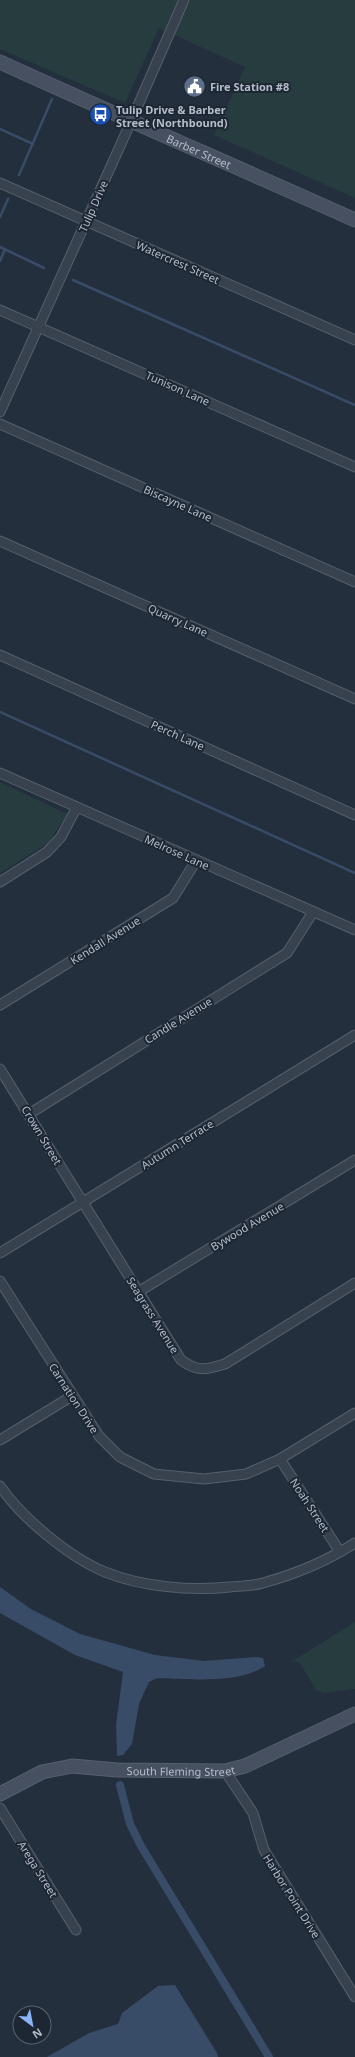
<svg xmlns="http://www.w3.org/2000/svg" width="355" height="2057" font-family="'Noto Sans',sans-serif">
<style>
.green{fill:#263c3f}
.water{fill:#394c67}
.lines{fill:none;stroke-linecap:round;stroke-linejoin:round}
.stream{stroke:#394c67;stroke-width:2.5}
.canal{stroke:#394c67;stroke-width:8}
.street-casing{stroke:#565f6c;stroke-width:11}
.secondary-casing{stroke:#565f6c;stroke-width:15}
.street{stroke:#38414e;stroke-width:9}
.secondary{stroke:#465061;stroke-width:13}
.labels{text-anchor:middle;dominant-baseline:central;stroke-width:4;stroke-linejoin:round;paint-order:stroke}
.poi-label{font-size:11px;font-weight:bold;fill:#b4bcc9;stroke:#1d2633;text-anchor:start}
.street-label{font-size:11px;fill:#b4bcc9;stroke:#1d2633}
</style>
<rect width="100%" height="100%" fill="#242f3e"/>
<g class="green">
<polygon points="0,0 355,0 355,198 214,135 245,67 159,28 125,103 0,49"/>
<polygon points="0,782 67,814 48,843 0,873"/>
<polygon points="355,1622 355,1689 324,1693 316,1690 300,1663 297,1661 291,1662"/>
</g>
<g class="water">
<path d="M0 1587 31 1609 80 1634 155 1655 204 1661 256 1657 263 1658 265 1666C239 1684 188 1679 157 1678L149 1682 139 1704 132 1744 123 1755 117 1756 116 1725 123 1672 75 1655 0 1613Z"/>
<polygon points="175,1985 217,2053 218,2057 47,2057 89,2033 118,2024 122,2013 158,1986"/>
</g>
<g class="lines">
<g class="stream">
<polyline points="0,129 33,144"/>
<polyline points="19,175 52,99"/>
<polyline points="0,217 8,199"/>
<polyline points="0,247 44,268"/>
<polyline points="0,261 5,249"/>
<polyline points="73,280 355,405"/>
<polyline points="0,712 355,873"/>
</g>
<polyline class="canal" points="120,1785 130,1824 141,1846 269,2057"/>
<defs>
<g id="street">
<polyline points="0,183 355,340"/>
<polyline points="0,310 355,467"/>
<polyline points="0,412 125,135 184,0"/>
<polyline points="0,424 355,582"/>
<polyline points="0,541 355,699"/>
<polyline points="0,655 355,815"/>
<polyline points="0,773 355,930"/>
<polyline points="0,882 47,852 61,837 77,807"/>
<polyline points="0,1005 173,898 196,861"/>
<path d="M0 1069 181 1360C198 1372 205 1370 225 1364L355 1283"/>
<polyline points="29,1114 287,953 313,912"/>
<polyline points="0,1253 355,1035"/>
<polyline points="0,1281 99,1436 120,1457 154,1474 204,1479 246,1474 280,1459 355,1413"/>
<polyline points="138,1292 355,1160"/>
<polyline points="0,1440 72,1396"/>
<polyline points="280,1459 340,1552"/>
<path d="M0 1486C22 1518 69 1557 105 1572 142 1587 191 1591 230 1587 241 1586 253 1586 263 1583 296 1574 327 1561 355 1543"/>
<polyline points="225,1771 253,1813 264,1850 355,1997"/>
<polyline points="0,1808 76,1930"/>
</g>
<g id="secondary">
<path id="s1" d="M0 62C118 116 237 167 355 220"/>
<path id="s2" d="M0 1794 42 1772 72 1766 117 1770 225 1771 245 1766 355 1714"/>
</g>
</defs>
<use href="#street" class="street-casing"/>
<use href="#secondary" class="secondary-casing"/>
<use href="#street" class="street"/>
<use href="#secondary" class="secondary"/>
</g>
<defs>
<symbol id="civic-disc" viewBox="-11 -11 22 22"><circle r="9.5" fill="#5c6f8a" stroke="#1d2633"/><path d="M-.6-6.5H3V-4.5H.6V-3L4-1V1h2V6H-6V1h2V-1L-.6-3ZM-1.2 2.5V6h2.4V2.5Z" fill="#fff"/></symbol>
<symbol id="bus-disc" viewBox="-11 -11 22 22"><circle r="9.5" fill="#1a4fb4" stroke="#1d2633"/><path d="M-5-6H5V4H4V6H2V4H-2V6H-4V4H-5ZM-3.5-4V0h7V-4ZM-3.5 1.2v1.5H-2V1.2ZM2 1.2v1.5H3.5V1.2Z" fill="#fff"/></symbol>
</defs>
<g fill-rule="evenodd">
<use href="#civic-disc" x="182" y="74" width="25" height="25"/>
<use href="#bus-disc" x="88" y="102" width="25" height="25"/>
</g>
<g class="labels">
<g class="poi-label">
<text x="210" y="86">Fire Station #8</text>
<text x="116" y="109">Tulip Drive &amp; Barber<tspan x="116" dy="13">Street (Northbound)</tspan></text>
</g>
<g class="street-label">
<text stroke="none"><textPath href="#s1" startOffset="218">Barber Street</textPath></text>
<text transform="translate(93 206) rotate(-66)">Tulip Drive</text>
<text transform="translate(178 262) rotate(24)">Watercrest Street</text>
<text transform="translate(178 388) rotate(24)">Tunison Lane</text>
<text transform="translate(178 503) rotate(24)">Biscayne Lane</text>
<text transform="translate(178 620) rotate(24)">Quarry Lane</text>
<text transform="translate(178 735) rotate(24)">Perch Lane</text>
<text transform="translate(177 852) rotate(24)">Melrose Lane</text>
<text transform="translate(105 940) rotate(-32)">Kendall Avenue</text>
<text transform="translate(178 1020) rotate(-32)">Candle Avenue</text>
<text transform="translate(42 1135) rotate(59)">Crown Street</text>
<text transform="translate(177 1144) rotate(-32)">Autumn Terrace</text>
<text transform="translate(247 1226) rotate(-31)">Bywood Avenue</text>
<text transform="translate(153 1315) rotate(58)">Seagrass Avenue</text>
<text transform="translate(74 1398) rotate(57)">Carnation Drive</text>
<text transform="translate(310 1505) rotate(57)">Noah Street</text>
<text stroke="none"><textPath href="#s2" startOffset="187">South Fleming Street</textPath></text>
<text transform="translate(38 1869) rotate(58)">Arega Street</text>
<text transform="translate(292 1896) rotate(58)">Harbor Point Drive</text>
</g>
</g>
<g transform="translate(32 2025) rotate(148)"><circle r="19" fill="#1d2633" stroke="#59626f"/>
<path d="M0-3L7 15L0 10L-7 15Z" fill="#8ab4f8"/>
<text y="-6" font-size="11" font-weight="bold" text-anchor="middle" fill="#b4bcc9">N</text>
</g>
</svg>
